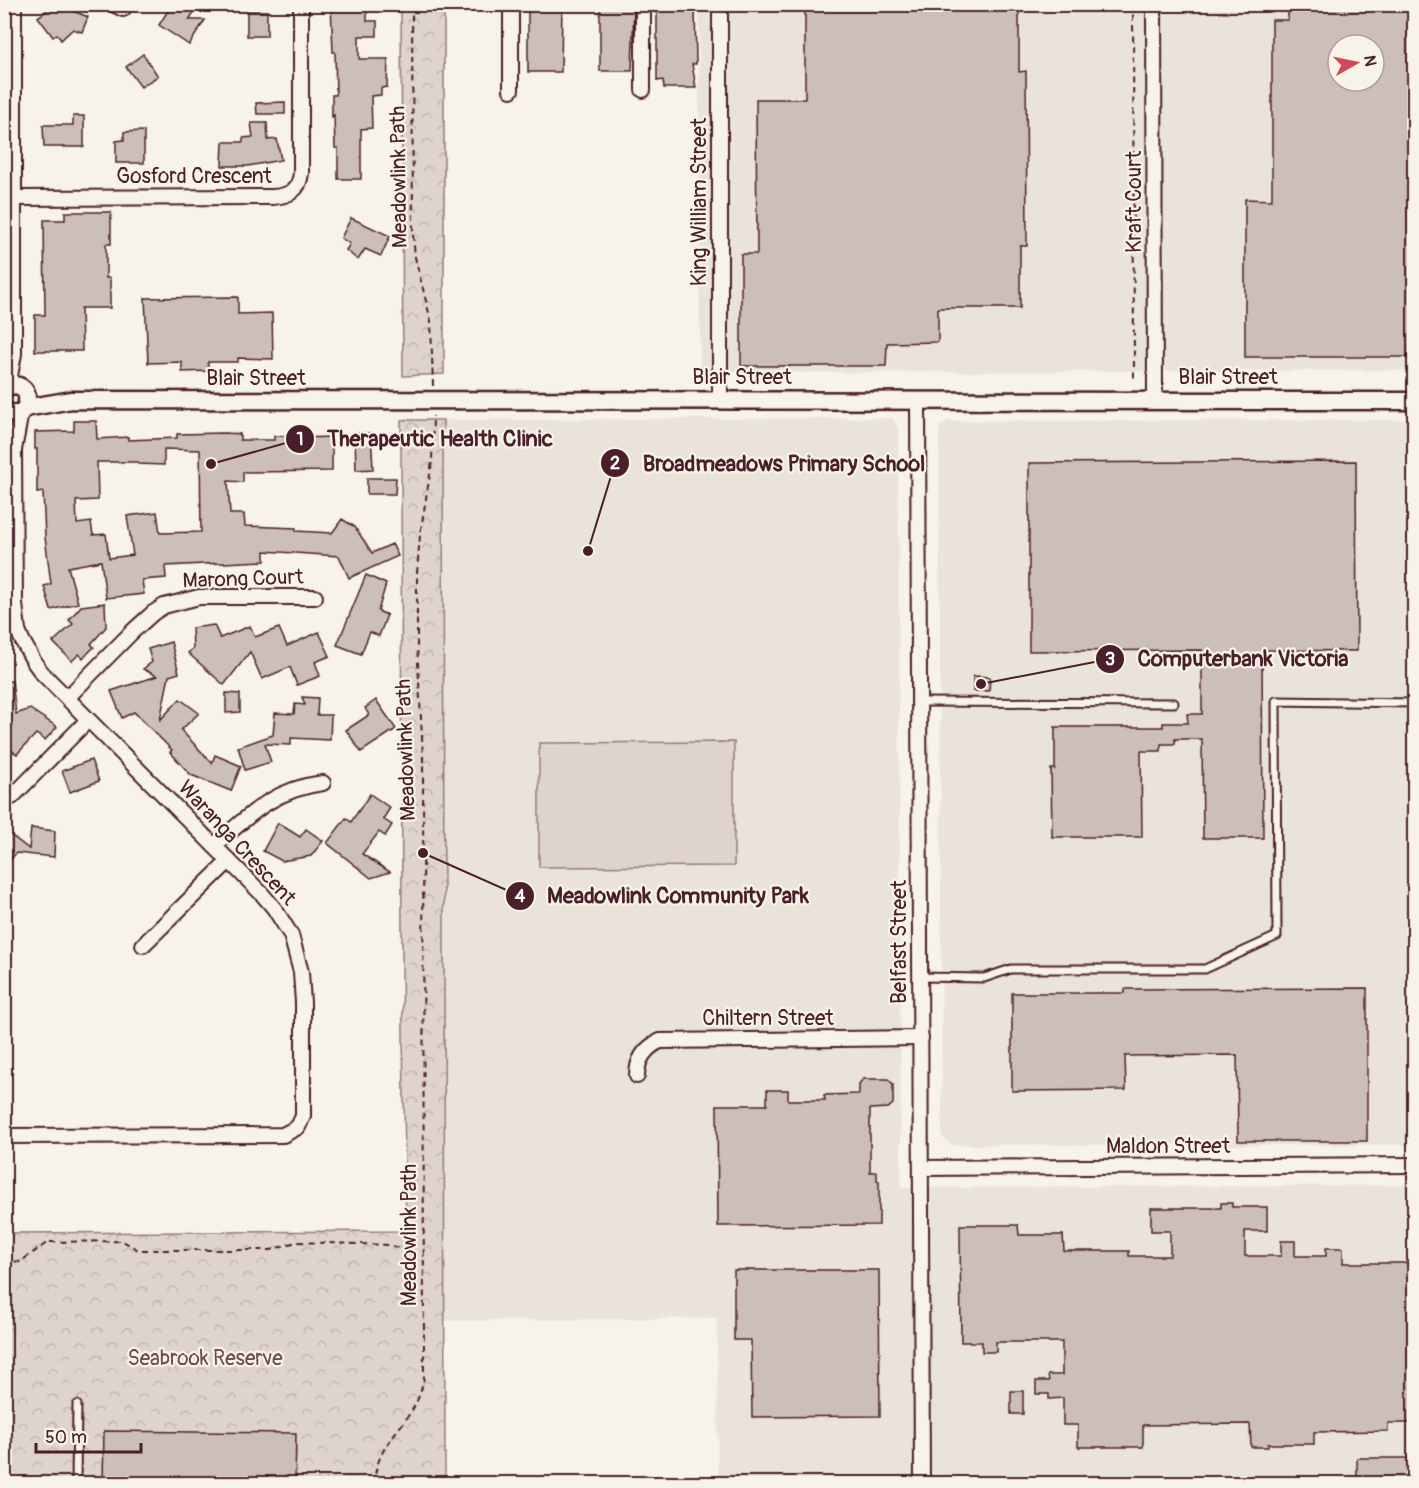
<svg xmlns="http://www.w3.org/2000/svg" width="1419" height="1488" font-family="Pangolin,sans-serif">
<style>
.built{fill:#eae3da;fill-rule:evenodd}
.grass{fill:#ded4cc;stroke:#947a7c;stroke-width:1.5}
.park{fill:url(#park-crowns);stroke:#947a7c;stroke-width:1.5}
.building{fill:#ccbfb9;stroke:#4a1f2b;stroke-width:1.5;fill-rule:evenodd}
.lines{fill:none;stroke-linecap:round;stroke-linejoin:round}
.service-casing{stroke:#4a1f2b;stroke-width:11}
.minor-casing{stroke:#4a1f2b;stroke-width:18}
.tertiary-casing{stroke:#4a1f2b;stroke-width:21}
.path{stroke:#4a1f2b;stroke-width:2;stroke-dasharray:6 4.5;stroke-linecap:butt}
.service{stroke:#f7f3e8;stroke-width:7}
.minor{stroke:#f7f3e8;stroke-width:14}
.tertiary{stroke:#f7f3e8;stroke-width:16}
.labels{text-anchor:middle;dominant-baseline:central;stroke-width:4.5;stroke-linejoin:round;paint-order:stroke}
.street-label{font-size:21px;fill:#4a1f2b;stroke:#f7f3e8}
.park-label{font-size:21px;fill:#6f4c53;stroke:#f7f3e8}
.leader{fill:none;stroke:#4a1f2b;stroke-width:2}
.callout-dot{fill:#4a1f2b;stroke:#f7f3e8;stroke-width:2}
.mark-label{font-size:18px;text-anchor:middle;font-weight:bold;fill:#fff}
.callout-label{font-size:22px;text-anchor:middle;font-weight:bold;fill:#4a1f2b;stroke:#f7f3e8;stroke-width:4.5;stroke-linejoin:round;paint-order:stroke}
</style>
<defs>
<pattern id="park-crowns" width="20" height="18" patternUnits="userSpaceOnUse" patternTransform="scale(1.5)"><rect width="20" height="18" fill="#ded4cc"/><path d="M2 6a3 3 0 1 1 6 0M12 15a3 3 0 1 1 6 0" fill="none" stroke="#c0b6af"/></pattern>
</defs>
<rect width="100%" height="100%" fill="#f7f3e8"/>
<filter id="ink" filterUnits="userSpaceOnUse"><feTurbulence type="fractalNoise" baseFrequency=".0167" numOctaves="2"/><feDisplacementMap in="SourceGraphic" scale="12" xChannelSelector="R" yChannelSelector="G"/><feConvolveMatrix kernelMatrix="1 2 1 2 8 2 1 2 1" color-interpolation-filters="sRGB"/></filter>
<g filter="url(#ink)">
<g class="built">
<path d="M699 5H1414V370L700 373ZM1338 45H1374V81H1338Z"/>
<polygon points="893,418 898,428 901,1188 1414,1185 1414,1483 718,1483 717,1318 445,1321 443,420"/>
<polygon points="1414,420 1414,1145 951,1145 942,1136 939,428 947,421"/>
</g>
<polygon class="grass" points="734,742 734,866 539,867 539,743"/>
<g class="park">
<polygon points="401,5 444,5 444,374 403,376"/>
<polygon points="401,420 443,420 445,1483 5,1483 4,1233 406,1231 402,966"/>
</g>
<g class="building">
<polygon points="56,4 88,17 82,32 73,29 61,40 57,34 53,37 38,17"/>
<polygon points="172,4 199,4 189,20 205,20 189,45 159,25"/>
<polygon points="331,4 359,4 359,7 367,7 367,21 377,21 377,36 359,36 359,59 388,59 387,87 381,88 381,95 371,96 372,128 361,129 361,179 338,179 338,148 335,148 334,115 332,117 332,95 336,95 335,52 333,52"/>
<polygon points="528,4 562,4 561,72 528,72"/>
<polygon points="600,4 634,4 632,71 600,71"/>
<polygon points="657,4 695,6 696,64 692,64 696,88 664,88 663,80 657,81"/>
<polygon points="888,4 1015,4 1015,8 1019,8 1019,72 1026,71 1027,246 1020,246 1020,308 938,308 938,342 887,343 886,366 741,366 741,254 757,254 756,99 805,99 805,9 888,8"/>
<path d="M1288 4H1414V357H1245V199L1272 200V20H1288ZM1338 45H1374V81H1338Z"/>
<rect x="247" y="11" width="20" height="25"/>
<polygon points="143,54 158,76 141,87 126,67"/>
<polygon points="285,102 285,114 257,114 256,103"/>
<polygon points="73,116 84,116 84,147 44,147 43,125 73,125"/>
<polygon points="251,123 267,123 268,140 277,139 281,160 248,166 222,166 223,142 243,142 243,138 253,137"/>
<polygon points="144,131 144,163 116,163 116,141 124,140 124,132"/>
<polygon points="65,212 111,212 111,244 106,244 106,278 110,278 110,308 81,308 82,351 35,351 35,315 45,315 44,220 65,220"/>
<polygon points="351,218 390,236 381,256 365,249 358,260 346,250 350,244 341,238"/>
<polygon points="238,297 238,314 272,313 273,359 238,358 238,362 208,362 208,371 182,372 182,362 148,363 145,298"/>
<path d="M74 421H96L97 439 128 437V440L177 438V434L225 433 240 434V440H274V436L299 435V438L332 437V471L243 472V482L228 481 230 514H244L245 526 296 528V531L332 533 342 519 355 527 372 553 392 544 398 556 349 578 339 556 265 551V561L165 566 166 578 142 580 144 594 106 598 101 561 68 567 78 603 51 610 44 586 51 584 45 537 43 492 37 493V449H35V432L74 431ZM164 449 200 450 201 532 160 533 157 512 127 516 133 555 109 558 106 534 93 535 91 522 77 524 76 501 98 500 97 462H138V464L164 465Z"/>
<polygon points="355,433 371,433 373,469 356,470"/>
<polygon points="1356,461 1357,651 1262,650 1263,838 1203,838 1202,739 1175,739 1175,744 1161,744 1161,751 1141,751 1142,837 1052,837 1051,769 1055,769 1055,727 1163,727 1163,723 1188,723 1187,714 1202,714 1202,650 1029,651 1029,463"/>
<polygon points="367,478 396,478 395,494 367,494"/>
<polygon points="366,575 386,584 378,611 387,615 379,636 370,632 361,654 337,645"/>
<polygon points="105,603 106,627 91,644 94,647 83,658 79,654 72,661 53,642 73,624 69,620 81,606"/>
<polygon points="214,625 220,638 250,626 255,637 279,628 287,646 319,632 330,656 315,662 320,676 297,685 290,667 262,679 250,652 224,685 188,653 193,648 192,628"/>
<polygon points="171,642 179,673 169,676 160,720 180,699 199,713 181,730 212,763 215,755 241,766 231,791 191,775 170,752 172,750 134,712 122,718 111,691 157,676 143,669 152,662 148,649"/>
<polygon points="973,676 990,677 989,691 973,691"/>
<polygon points="4,681 12,681 16,714 30,709 57,727 45,740 36,734 17,754 4,746"/>
<polygon points="226,693 240,694 240,712 226,713"/>
<polygon points="302,697 318,698 317,715 331,715 330,740 291,738 291,745 265,744 271,762 245,770 238,747 273,735 275,713 294,714 295,704 305,705"/>
<polygon points="376,700 396,729 361,752 346,730 369,715 365,708"/>
<polygon points="91,760 99,781 70,792 62,771"/>
<polygon points="370,794 390,808 383,819 392,825 385,836 379,832 362,854 390,872 371,878 327,843 346,818 351,822"/>
<polygon points="278,823 300,837 306,829 323,841 311,856 282,861 263,851"/>
<polygon points="31,828 55,831 54,857 16,853 4,868 4,830 29,849"/>
<polygon points="1367,988 1367,1141 1238,1141 1237,1055 1125,1056 1126,1090 1012,1091 1012,993 1125,993 1125,989"/>
<polygon points="863,1079 888,1079 893,1084 893,1104 888,1108 870,1109 870,1172 877,1172 877,1181 879,1181 879,1225 718,1226 717,1105 767,1105 767,1090 788,1090 788,1100 825,1100 824,1095 859,1094 859,1084"/>
<polygon points="1221,1203 1232,1203 1232,1207 1267,1207 1267,1231 1245,1231 1245,1256 1281,1256 1281,1241 1295,1241 1295,1256 1326,1256 1326,1248 1343,1248 1343,1263 1414,1263 1414,1423 1388,1423 1388,1431 1314,1432 1314,1444 1268,1444 1268,1447 1251,1447 1250,1424 1143,1425 1143,1447 1078,1447 1078,1425 1063,1425 1063,1398 1049,1399 1049,1394 1036,1394 1036,1381 1049,1381 1048,1375 1062,1375 1062,1342 996,1342 996,1352 982,1352 982,1342 961,1342 960,1225 1018,1225 1019,1235 1063,1235 1064,1251 1129,1251 1129,1256 1170,1256 1170,1231 1151,1231 1151,1208 1221,1208"/>
<polygon points="734,1270 879,1270 880,1416 752,1417 751,1340 734,1340"/>
<rect x="1011" y="1391" width="12" height="23"/>
<polygon points="104,1431 296,1433 295,1484 103,1484"/>
<rect x="1357" y="1458" width="57" height="26"/>
</g>
<g class="lines">
<defs>
<g id="service">
<polyline points="919,702 1174,703"/>
<polyline points="920,977 984,978 1011,969 1205,969 1277,936 1276,701 1414,703"/>
<polyline points="76,1484 77,1405"/>
</g>
<g id="minor">
<polyline points="113,4 123,9"/>
<polyline points="511,4 511,90"/>
<polyline points="643,4 643,90"/>
<polyline points="720,4 720,400"/>
<polyline points="1154,4 1155,399"/>
<path d="M13 198 272 197C289 196 299 191 301 173V4"/>
<polyline points="8,387 14,354 14,4"/>
<polyline points="918,400 922,1484"/>
<polyline points="67,698 133,631 153,613 164,606 199,597 315,597"/>
<polyline points="12,797 88,720"/>
<path d="M214 846C249 815 274 789 323 783"/>
<polyline points="143,945 229,861"/>
<path d="M637 1076C637 1059 645 1048 660 1041L921 1038"/>
<polyline points="4,1136 283,1135 298,1127 303,1116 303,1003 301,972 291,935 274,908 262,894 42,673 34,662 22,640 18,630 15,604 14,450 21,412"/>
<polyline points="921,1168 1414,1165"/>
</g>
<g id="tertiary">
<path d="M4 389C35 371 35 428 4 410"/>
<polyline points="25,408 72,400 1414,401"/>
</g>
</defs>
<use href="#service" class="service-casing"/>
<use href="#minor" class="minor-casing"/>
<use href="#tertiary" class="tertiary-casing"/>
<g class="path">
<polyline points="412,4 413,235 415,257 431,321 433,386"/>
<polyline points="1133,4 1134,381"/>
<polyline points="4,1260 20,1262 48,1242 123,1241 138,1250 271,1250 296,1242 390,1245 416,1256 424,1256"/>
<path d="M374 1484C377 1434 418 1425 424 1376L423 756 417 644V573L420 535 432 462 433 416"/>
</g>
<use href="#service" class="service"/>
<use href="#minor" class="minor"/>
<use href="#tertiary" class="tertiary"/>
</g>
</g>
<g class="labels">
<g class="street-label">
<text x="194" y="176">Gosford Crescent</text>
<text transform="translate(399 177) rotate(-91)">Meadowlink Path</text>
<text transform="translate(699 202) rotate(-90)">King William Street</text>
<text transform="translate(1134 202) rotate(-90)">Kraft Court</text>
<text x="742" y="377">Blair Street</text>
<text x="1228" y="377">Blair Street</text>
<text x="256" y="378">Blair Street</text>
<text transform="translate(243 579) rotate(-2)">Marong Court</text>
<text transform="translate(406 750) rotate(-92)">Meadowlink Path</text>
<text transform="translate(237 843) rotate(47)">Waranga Crescent</text>
<text transform="translate(899 942) rotate(-90)">Belfast Street</text>
<text x="768" y="1018">Chiltern Street</text>
<text x="1168" y="1146">Maldon Street</text>
<text transform="translate(409 1235) rotate(-90)">Meadowlink Path</text>
</g>
<g class="park-label">
<text x="205" y="1358">Seabrook Reserve</text>
</g>
</g>
<path class="leader" d="M211 464L300 439M588 551L615 463M981 684L1110 659M423 853L520 896"/>
<g class="callout-dot">
<circle cx="211" cy="464" r="6"/>
<circle cx="588" cy="551" r="6"/>
<circle cx="981" cy="684" r="6"/>
<circle cx="423" cy="853" r="6"/>
<circle cx="300" cy="439" r="15"/>
<circle cx="615" cy="463" r="15"/>
<circle cx="1110" cy="659" r="15"/>
<circle cx="520" cy="896" r="15"/>
</g>
<g class="mark-label">
<text x="300" y="445">1</text>
<text x="615" y="469">2</text>
<text x="1110" y="665">3</text>
<text x="520" y="902">4</text>
</g>
<g class="callout-label">
<text x="440" y="446">Therapeutic Health Clinic</text>
<text x="784" y="471">Broadmeadows Primary School</text>
<text x="1243" y="666">Computerbank Victoria</text>
<text x="678" y="903">Meadowlink Community Park</text>
</g>
<rect width="1419" height="1488" fill="none" stroke="#f7f3e8" stroke-width="24"/>
<rect x="12" y="12" width="1395" height="1464" fill="none" stroke="#4a1f2b" stroke-width="2" filter="url(#ink)"/>
<g transform="translate(1356 63) rotate(81)"><circle r="28" fill="#f7f3e8" stroke="#b29e9c" stroke-width="1.5"/>
<path d="M0-4.5L10 22L0 15L-10 22Z" fill="#d1495b"/>
<text y="-9" font-size="16" font-weight="bold" text-anchor="middle" fill="#4a1f2b">N</text>
</g>
<path d="M36 1443v9h105v-9" fill="none" stroke="#4a1f2b" stroke-width="3"/>
<text x="45" y="1443" font-size="18" fill="#4a1f2b" stroke="#f7f3e8" stroke-width="4.5" paint-order="stroke">50 m</text>
</svg>
